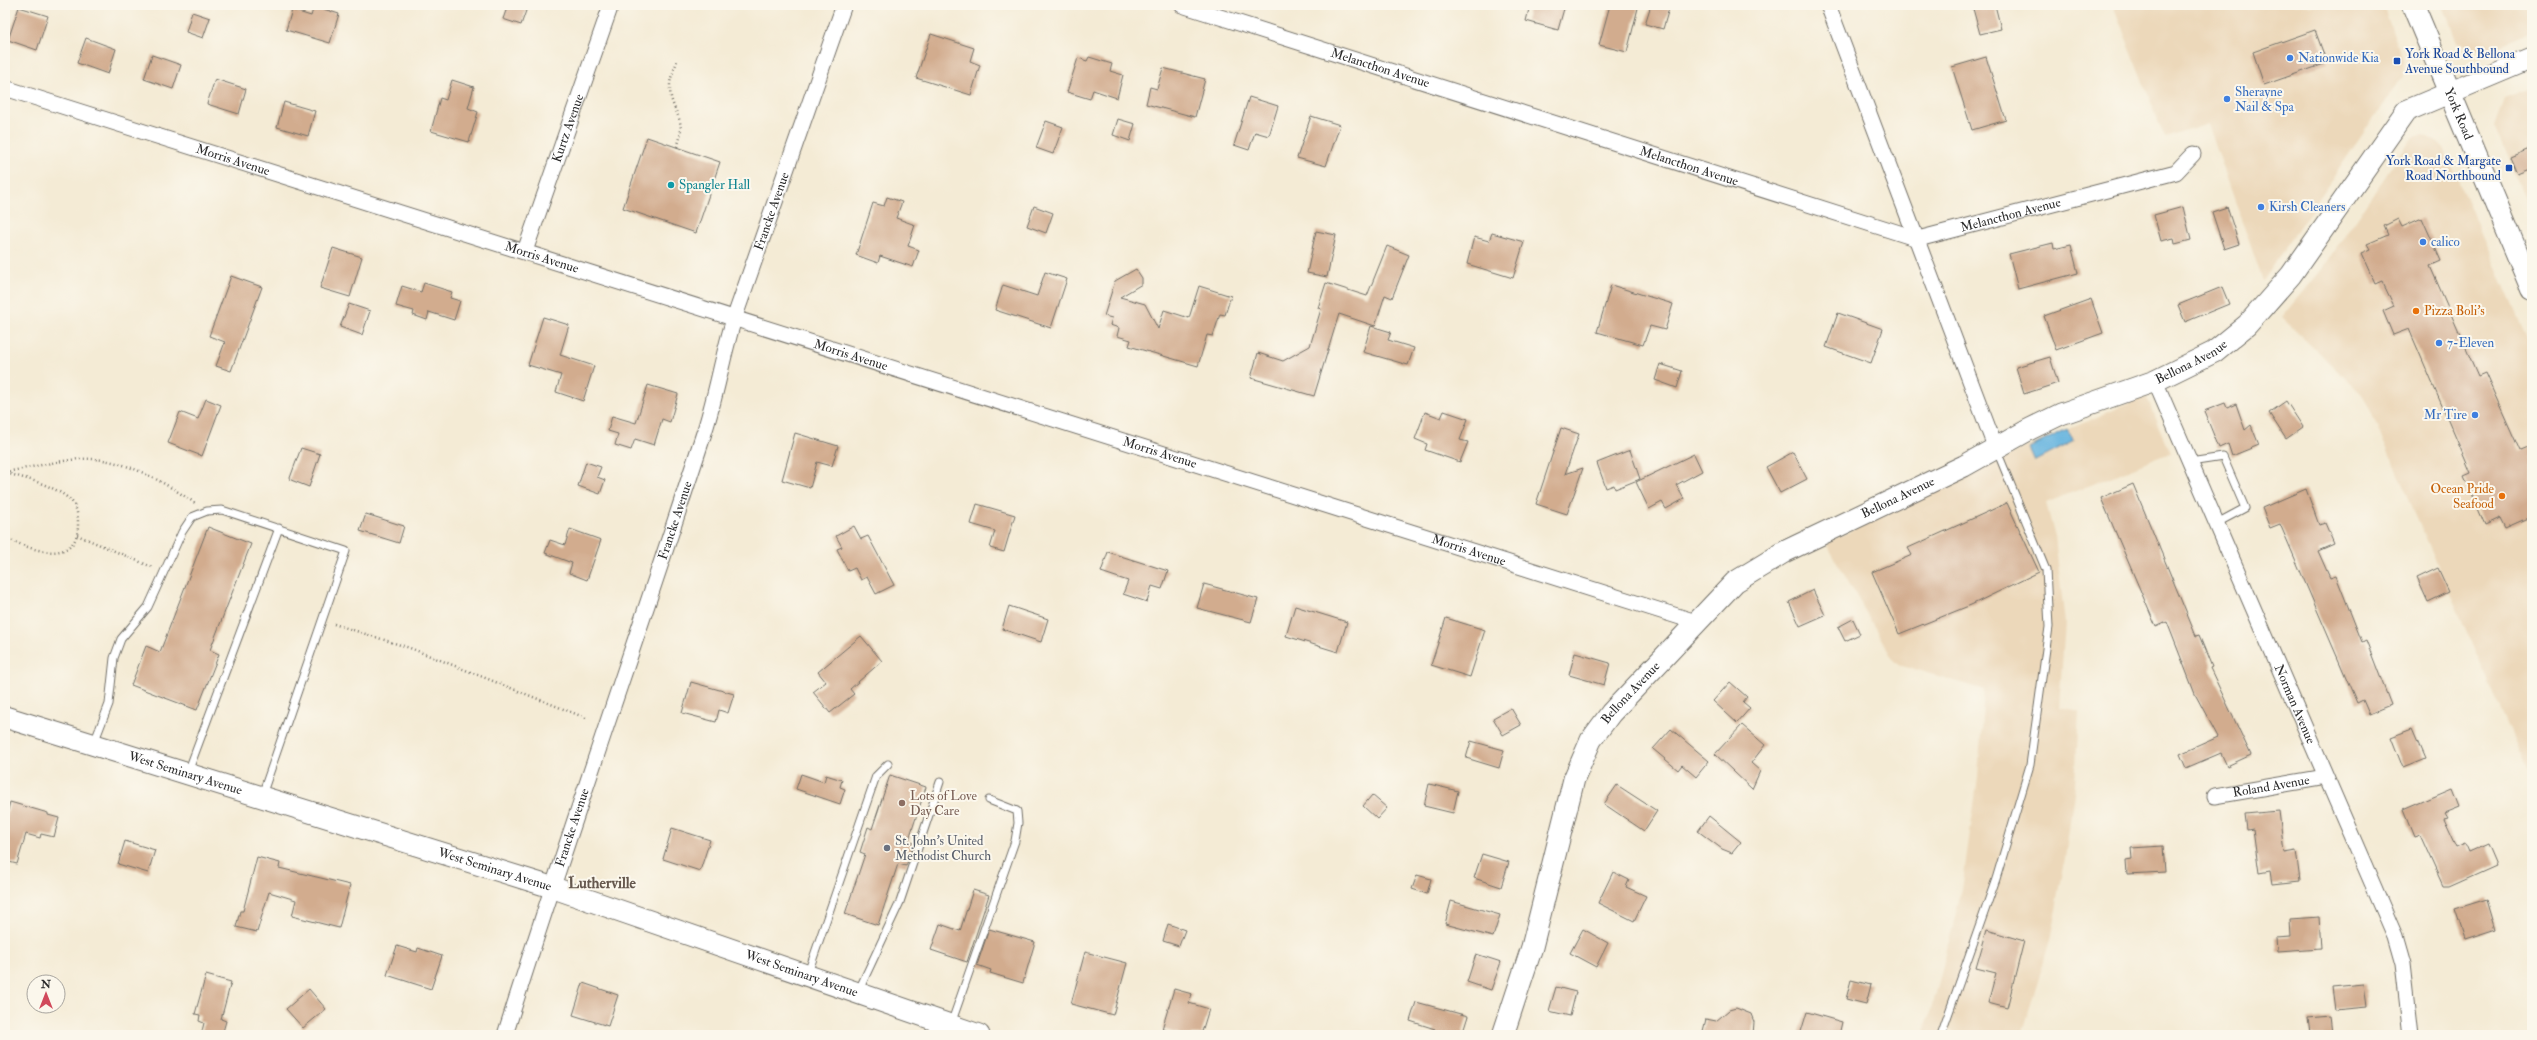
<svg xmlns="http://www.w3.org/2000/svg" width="2537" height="1040" font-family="'IM FELL Double Pica',serif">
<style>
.built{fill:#ecd8ba}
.water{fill:#65b4df;stroke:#487085}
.building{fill:#d2ac8e}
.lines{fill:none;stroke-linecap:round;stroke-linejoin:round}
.lane-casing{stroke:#716e66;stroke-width:9}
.street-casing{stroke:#716e66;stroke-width:17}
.secondary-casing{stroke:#716e66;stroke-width:23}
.primary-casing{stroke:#716e66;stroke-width:24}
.path{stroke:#716e66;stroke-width:2.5;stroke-dasharray:1 3;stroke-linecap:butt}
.lane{stroke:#fff;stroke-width:7}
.street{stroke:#fff;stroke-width:15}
.secondary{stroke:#fff;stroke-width:21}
.primary{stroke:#fff;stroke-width:22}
.shop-dot{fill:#3f7fe0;stroke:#fbf7ec;stroke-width:1.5}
.transit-dot{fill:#1a4fb4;stroke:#fbf7ec;stroke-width:1.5}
.culture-dot{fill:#0f9aa8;stroke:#fbf7ec;stroke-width:1.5}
.food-dot{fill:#e8710a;stroke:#fbf7ec;stroke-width:1.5}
.education-dot{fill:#8d6e63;stroke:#fbf7ec;stroke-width:1.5}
.worship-dot{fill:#6b7280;stroke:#fbf7ec;stroke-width:1.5}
.labels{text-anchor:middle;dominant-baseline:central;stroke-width:4;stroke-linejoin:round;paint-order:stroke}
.transit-label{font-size:13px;fill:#164399;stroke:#fbf7ec;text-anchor:start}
.shop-label{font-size:13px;fill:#366cbe;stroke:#fbf7ec;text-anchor:start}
.street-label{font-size:13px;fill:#2b2b2b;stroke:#fbf7ec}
.culture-label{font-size:13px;fill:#0d838f;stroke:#fbf7ec;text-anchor:start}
.food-label{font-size:13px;fill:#c56008;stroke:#fbf7ec;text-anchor:start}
.education-label{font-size:13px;fill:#785e54;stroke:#fbf7ec;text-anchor:start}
.worship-label{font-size:13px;fill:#5b616d;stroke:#fbf7ec;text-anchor:start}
.quarter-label{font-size:15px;font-weight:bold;fill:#65584e;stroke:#fbf7ec}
</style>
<rect width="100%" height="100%" fill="#fbf7ec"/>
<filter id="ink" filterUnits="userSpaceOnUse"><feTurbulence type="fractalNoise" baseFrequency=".025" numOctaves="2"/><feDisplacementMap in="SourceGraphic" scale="8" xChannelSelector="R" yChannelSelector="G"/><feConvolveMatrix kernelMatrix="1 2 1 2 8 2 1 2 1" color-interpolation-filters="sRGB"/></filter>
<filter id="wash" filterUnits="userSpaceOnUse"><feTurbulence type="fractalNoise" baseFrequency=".012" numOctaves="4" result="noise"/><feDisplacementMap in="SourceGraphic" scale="16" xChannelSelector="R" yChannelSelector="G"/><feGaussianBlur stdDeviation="0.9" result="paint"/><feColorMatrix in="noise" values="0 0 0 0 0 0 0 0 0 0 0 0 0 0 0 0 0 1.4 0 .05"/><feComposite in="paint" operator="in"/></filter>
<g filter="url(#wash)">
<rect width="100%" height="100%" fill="#f4ebd5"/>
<g class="built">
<polygon points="2113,5 2383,5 2403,60 2404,77 2396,85 2263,281 2208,124 2165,138"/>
<polygon points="2443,5 2532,5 2532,31 2485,51 2457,43"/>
<polygon points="2532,87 2532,215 2494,126 2504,98"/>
<polygon points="2424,135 2437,141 2444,148 2532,350 2532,781 2364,396 2282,318 2323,268 2408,143 2414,137"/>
<polygon points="2146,396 2170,453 2046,503 2055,537 2065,623 2059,707 2079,711 2075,785 2064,866 2050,940 2022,1035 1961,1035 1949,1030 1947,1035 1923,1035 1936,993 1962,889 1978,777 1984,690 1895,663 1826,543 2027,447"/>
</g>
<polygon class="water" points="2067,429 2074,441 2035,461 2029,448"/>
<g id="blocks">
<g class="building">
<polygon points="508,5 528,5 521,25 503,19"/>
<polygon points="1530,5 1565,5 1558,30 1526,21"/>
<polygon points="1610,5 1628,5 1638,8 1627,52 1599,45"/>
<polygon points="1651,5 1670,5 1663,29 1645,24"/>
<polygon points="1972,5 1995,5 2001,29 1980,34"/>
<polygon points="314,6 339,14 330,43 286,30 292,10 311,16"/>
<polygon points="19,7 48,16 37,50 8,40"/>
<polygon points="192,12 210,18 203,38 186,32"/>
<polygon points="2315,30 2327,63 2264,85 2253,52"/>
<polygon points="931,34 974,48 970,61 980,65 971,95 916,78"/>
<polygon points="86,38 116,49 108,74 77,63"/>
<polygon points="152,55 181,65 173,89 144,79"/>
<polygon points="1089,57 1112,64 1110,71 1123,75 1117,98 1093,90 1090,99 1067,92 1078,58 1087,61"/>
<polygon points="1986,57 2006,120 1972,130 1952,67"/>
<polygon points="1163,68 1205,79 1195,117 1146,104 1150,87 1157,89"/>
<polygon points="215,79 246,89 239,114 207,104"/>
<polygon points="452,80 474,87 468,108 478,112 469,142 431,131 440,98 446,100"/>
<polygon points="1249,97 1278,106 1269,136 1255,132 1249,150 1234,145"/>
<polygon points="284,102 315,111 308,136 277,127"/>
<polygon points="1311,116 1340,125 1326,166 1297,158"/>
<polygon points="1118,119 1135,124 1130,141 1113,135"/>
<polygon points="1046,121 1063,127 1053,154 1036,148"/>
<polygon points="647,137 720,162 696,233 623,208"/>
<polygon points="2532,148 2532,168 2517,174 2510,157"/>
<polygon points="887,197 902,202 896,218 915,225 908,246 919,250 913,267 880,256 878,263 856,255 873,203 884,206"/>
<polygon points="1034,206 1053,213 1046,233 1027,226"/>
<polygon points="2183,207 2191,240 2175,244 2174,238 2161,241 2154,215"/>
<polygon points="2227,207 2239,244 2224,249 2212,212"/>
<polygon points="2422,218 2441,261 2430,266 2478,376 2485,373 2520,451 2532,446 2532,516 2505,528 2500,518 2485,525 2464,476 2471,473 2409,329 2393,335 2383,311 2394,306 2382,281 2375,284 2361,253 2370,249 2367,244 2388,235 2384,226 2398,219 2402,227"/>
<polygon points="1316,231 1336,235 1327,277 1307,273"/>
<polygon points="1492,233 1524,242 1513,278 1467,264 1474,237 1489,241"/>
<polygon points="2053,243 2054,249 2071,245 2078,273 2018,289 2009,254"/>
<polygon points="1387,246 1409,255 1392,298 1385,295 1375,326 1339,314 1314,396 1251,378 1258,353 1283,361 1310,346 1321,309 1318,308 1326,283 1367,296"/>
<polygon points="333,248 362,257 350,297 320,288"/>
<polygon points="1136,269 1142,278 1142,284 1120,297 1145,304 1158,329 1164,310 1189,318 1199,286 1231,296 1225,315 1220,314 1213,336 1207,335 1198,366 1129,346 1131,340 1117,336 1119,328 1110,325 1112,318 1104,316 1115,281"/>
<polygon points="1045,272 1067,279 1051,328 995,310 1003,285 1037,296"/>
<polygon points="231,276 262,287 231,371 216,366 225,342 209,336"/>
<polygon points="424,283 452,292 450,298 460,301 454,320 429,312 427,320 413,315 414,311 396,306 402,286 421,292"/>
<polygon points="1611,285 1673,304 1665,330 1650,326 1643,345 1597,332"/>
<polygon points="2222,287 2229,304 2185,322 2178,305"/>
<polygon points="2091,299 2103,333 2056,350 2044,316"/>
<polygon points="349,304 370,311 362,335 340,327"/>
<polygon points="1838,313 1883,329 1871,363 1826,347"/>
<polygon points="543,317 569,325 560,355 594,366 583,401 556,392 561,375 528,365"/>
<polygon points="1371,326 1391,332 1388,340 1414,348 1408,365 1363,352"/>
<polygon points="2050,357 2058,383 2024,394 2016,367"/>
<polygon points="1660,364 1682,371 1677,388 1655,380"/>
<polygon points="648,385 678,394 670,422 662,419 654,445 635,439 631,450 615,445 618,434 608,431 612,416 636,423"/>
<polygon points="206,399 221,405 202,456 168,443 180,412 198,419"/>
<polygon points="2286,401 2303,427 2286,439 2269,413"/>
<polygon points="2225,403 2227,408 2236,404 2245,430 2251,425 2259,445 2232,456 2228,444 2219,448 2204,411"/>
<polygon points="1444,411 1468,419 1460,440 1468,442 1460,462 1425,450 1427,444 1415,439 1425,412 1441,418"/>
<polygon points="1561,428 1579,434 1565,474 1583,468 1567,514 1536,504"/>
<polygon points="795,433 838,446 832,466 817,462 810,488 782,480"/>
<polygon points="301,448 320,454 309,487 291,480 290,478"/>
<polygon points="1630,450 1640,479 1615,489 1614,485 1606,488 1597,463"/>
<polygon points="1793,452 1807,479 1780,493 1766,467"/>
<polygon points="1694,454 1702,471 1676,485 1684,499 1666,509 1662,502 1649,509 1636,482"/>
<polygon points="586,462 601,467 597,477 605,480 600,494 578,486"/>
<polygon points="2133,484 2196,636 2199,635 2212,667 2210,668 2251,755 2227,766 2221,753 2186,768 2180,754 2218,737 2195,694 2167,622 2156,627 2101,498"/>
<polygon points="2306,489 2319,525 2325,523 2334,544 2318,551 2330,578 2336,576 2362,642 2366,640 2391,705 2369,714 2363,700 2357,703 2280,524 2270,528 2262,508"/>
<polygon points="2007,503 2039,572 1971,605 1899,634 1872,572 1912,555 1908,548"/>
<polygon points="977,504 1015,515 1004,552 990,548 995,531 971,524"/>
<polygon points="366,514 404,526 399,543 360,531"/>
<polygon points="854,526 861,539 868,536 894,585 876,594 867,577 861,580 855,568 848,571 837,549 842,547 836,536"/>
<polygon points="208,527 251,544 210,650 219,654 197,710 131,685 146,646 160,652"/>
<polygon points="570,529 601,540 587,580 569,573 572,563 545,553 550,540 565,545"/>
<polygon points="1108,552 1168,571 1162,589 1152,586 1147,602 1123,594 1128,581 1101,572"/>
<polygon points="2438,568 2449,592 2428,602 2417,578"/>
<polygon points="1204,584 1258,599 1251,622 1197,608"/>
<polygon points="1813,590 1825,615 1800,626 1789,602"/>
<polygon points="1009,606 1048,619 1041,642 1002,629"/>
<polygon points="1295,606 1347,622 1338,652 1286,636"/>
<polygon points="1446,618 1485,630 1470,677 1431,665"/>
<polygon points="1853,619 1860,634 1845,641 1838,627"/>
<polygon points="861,636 882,661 850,689 854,694 830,713 813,692 826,682 818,672"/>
<polygon points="1575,653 1610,663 1604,685 1569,675"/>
<polygon points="691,682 734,694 728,713 719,710 716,722 682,713"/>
<polygon points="1730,682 1747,697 1743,702 1750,708 1737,723 1713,701"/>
<polygon points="1511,708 1521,725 1503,735 1493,718"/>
<polygon points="1742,725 1765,745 1751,763 1760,771 1752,789 1715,754"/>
<polygon points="1671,729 1709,761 1696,777 1682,765 1678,770 1653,749"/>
<polygon points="2412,729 2425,759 2403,768 2391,737"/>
<polygon points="1471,741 1504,750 1499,768 1466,758"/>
<polygon points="801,774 824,782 826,775 842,780 840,787 845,789 840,804 796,789"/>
<polygon points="890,775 926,787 908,842 914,843 906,866 898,864 878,925 845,914 865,854 860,852 868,827 872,829"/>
<polygon points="1429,784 1458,791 1453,813 1424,806"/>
<polygon points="1617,785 1657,811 1644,831 1604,804"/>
<polygon points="2452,789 2459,807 2444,813 2447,818 2443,819 2456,847 2465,843 2469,852 2487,844 2496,865 2449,886 2443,886 2420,835 2414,837 2403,810"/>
<polygon points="1372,795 1387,808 1377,819 1363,806"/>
<polygon points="10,802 48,813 48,815 59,818 54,837 41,834 40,838 26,834 17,864 5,861 5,821"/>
<polygon points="2279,811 2284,853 2296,851 2300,881 2272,884 2270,871 2259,873 2253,829 2247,830 2245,814"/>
<polygon points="1709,816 1741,842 1732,853 1722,849 1698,831"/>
<polygon points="672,828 710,840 700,871 663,859"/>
<polygon points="125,841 155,850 148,873 118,864"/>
<polygon points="2163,846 2165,872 2127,874 2126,860 2132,859 2131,848"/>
<polygon points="1482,854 1509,862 1501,887 1474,878"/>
<polygon points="257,857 280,863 279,868 350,885 339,928 292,916 296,900 269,892 257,932 236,927 240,911 243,911"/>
<polygon points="1613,872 1629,880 1626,887 1646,896 1634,921 1598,903"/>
<polygon points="1417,875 1431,879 1427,894 1412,889"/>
<polygon points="973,890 989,895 967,962 931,950 940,924 960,931"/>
<polygon points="2487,899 2496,929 2465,939 2455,909"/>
<polygon points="1451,901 1500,915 1493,937 1445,924"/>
<polygon points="2319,917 2321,949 2277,952 2276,938 2291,937 2290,919"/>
<polygon points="1168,924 1185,930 1179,946 1163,941"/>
<polygon points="989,929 1035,942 1023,983 990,973 991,970 977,965"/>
<polygon points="1583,929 1608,943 1596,967 1570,953"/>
<polygon points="1987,930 2024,941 2007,1008 1988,1003 1996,973 1976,968"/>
<polygon points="397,946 417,952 418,948 442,956 431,989 387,975"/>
<polygon points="1085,952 1127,963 1113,1015 1071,1004"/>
<polygon points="1476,954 1501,962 1491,990 1467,982"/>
<polygon points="206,975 231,982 221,1019 226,1021 222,1035 201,1035 204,1023 199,1021 200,1015 195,1014"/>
<polygon points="1851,980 1871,985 1866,1004 1846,999"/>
<polygon points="583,983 618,995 608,1026 573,1015"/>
<polygon points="2364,984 2367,1007 2335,1010 2332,987"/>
<polygon points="1556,987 1576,992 1570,1016 1549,1011"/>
<polygon points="309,989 326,1009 303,1028 286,1009"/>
<polygon points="1174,989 1192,994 1189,1003 1209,1009 1201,1035 1183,1035 1162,1029"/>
<polygon points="1416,1002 1468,1016 1462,1035 1433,1035 1435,1029 1410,1021"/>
<polygon points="1736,1008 1751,1014 1754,1022 1753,1035 1702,1035 1706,1019 1716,1021 1729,1010"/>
<polygon points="1807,1012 1842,1022 1839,1035 1800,1035"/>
<polygon points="2330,1017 2332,1035 2310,1035 2308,1019"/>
</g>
</g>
</g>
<g filter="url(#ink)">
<use href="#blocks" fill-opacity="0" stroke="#716e66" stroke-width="1"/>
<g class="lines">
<defs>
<g id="lane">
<polyline points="2190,462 2223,457 2245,508 2217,523"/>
<polyline points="94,743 109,704 114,658 121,639 148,607 182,532 192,517 207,511 222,510 346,551 262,795"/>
<polyline points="188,772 279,528"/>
<polyline points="808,973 876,776 888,764"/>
<polyline points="858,992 900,902 940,782"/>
<polyline points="951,1024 1015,841 1018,823 1017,811 989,800"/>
<polyline points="1941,1035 1996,879 2030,765 2049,627 2046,570 1997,451"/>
</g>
<g id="street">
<path id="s1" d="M1182 5 1918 239 2176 172 2193 154"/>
<polyline points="1828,5 1996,449"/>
<path id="s2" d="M5 88 1696 622"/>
<path id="s3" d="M525 251 611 5"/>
<path id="s4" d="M2155 381 2395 936 2403 964 2411 1035"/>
<path id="s5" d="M2215 796 2326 777"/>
<path id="s6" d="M505 1035C568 834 638 636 703 436 716 398 722 357 734 319L844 5"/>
</g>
<g id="secondary">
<path id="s7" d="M5 717 551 887 979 1035"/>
<path id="s8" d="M1503 1035 1532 947 1574 779 1591 740 1611 713 1735 582 1786 551 1964 466 2030 429 2061 414 2155 381 2214 352 2247 325 2291 275 2406 111 2532 58"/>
</g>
<g id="primary">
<path id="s9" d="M2413 5 2532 289"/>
</g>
</defs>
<use href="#lane" class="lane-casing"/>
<use href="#street" class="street-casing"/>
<use href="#secondary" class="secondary-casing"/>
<use href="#primary" class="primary-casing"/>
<g class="path">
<path d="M677 147C689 116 669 113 670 85 670 77 675 68 677 61"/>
<path d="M5 472C30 468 55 461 80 459 121 456 162 481 195 503"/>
<polyline points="77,535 152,567"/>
<path d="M5 537C29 550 79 568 78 523 78 513 76 504 68 498 51 484 27 479 6 473"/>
<polyline points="334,624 410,648 586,718"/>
</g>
<use href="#lane" class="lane"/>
<use href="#street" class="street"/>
<use href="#secondary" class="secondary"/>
<use href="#primary" class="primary"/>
</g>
</g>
<g class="shop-dot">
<circle cx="2290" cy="58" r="4"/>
<circle cx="2227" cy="99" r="4"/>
<circle cx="2261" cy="207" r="4"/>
<circle cx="2423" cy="242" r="4"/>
<circle cx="2439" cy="343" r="4"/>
<circle cx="2475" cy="415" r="4"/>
</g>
<g class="transit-dot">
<rect x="2393" y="57" width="8" height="8" rx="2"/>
<rect x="2505" y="164" width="8" height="8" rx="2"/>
</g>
<circle class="culture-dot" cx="671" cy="185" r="4"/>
<g class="food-dot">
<circle cx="2416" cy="311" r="4"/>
<circle cx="2502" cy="496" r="4"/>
</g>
<circle class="education-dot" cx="902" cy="803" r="4"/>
<circle class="worship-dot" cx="887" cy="848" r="4"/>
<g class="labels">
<g class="transit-label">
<text x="2405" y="54">York Road &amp; Bellona<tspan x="2405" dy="15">Avenue Southbound</tspan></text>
<text x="2501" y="161" text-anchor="end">York Road &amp; Margate<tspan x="2501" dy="15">Road Northbound</tspan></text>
</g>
<g class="shop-label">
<text x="2298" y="58">Nationwide Kia</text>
<text x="2235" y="92">Sherayne<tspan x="2235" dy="15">Nail &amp; Spa</tspan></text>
<text x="2269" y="207">Kirsh Cleaners</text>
<text x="2431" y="242">calico</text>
<text x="2447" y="343">7-Eleven</text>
<text x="2467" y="415" text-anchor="end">Mr Tire</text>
</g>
<g class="street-label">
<text stroke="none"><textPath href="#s1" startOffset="208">Melancthon Avenue</textPath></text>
<text stroke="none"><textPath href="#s9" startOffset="118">York Road</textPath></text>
<text stroke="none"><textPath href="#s3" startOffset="130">Kurtz Avenue</textPath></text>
<text stroke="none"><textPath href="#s2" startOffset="239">Morris Avenue</textPath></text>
<text stroke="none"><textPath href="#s1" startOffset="532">Melancthon Avenue</textPath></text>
<text stroke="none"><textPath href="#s6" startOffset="866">Francke Avenue</textPath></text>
<text stroke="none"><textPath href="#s1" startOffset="868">Melancthon Avenue</textPath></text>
<text stroke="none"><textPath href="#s2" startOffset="563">Morris Avenue</textPath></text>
<text stroke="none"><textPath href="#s2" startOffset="887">Morris Avenue</textPath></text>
<text stroke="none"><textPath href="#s8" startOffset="1030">Bellona Avenue</textPath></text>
<text stroke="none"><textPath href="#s2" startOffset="1211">Morris Avenue</textPath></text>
<text stroke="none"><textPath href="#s8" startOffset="706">Bellona Avenue</textPath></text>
<text stroke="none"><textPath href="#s6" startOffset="542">Francke Avenue</textPath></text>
<text stroke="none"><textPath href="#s2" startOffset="1535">Morris Avenue</textPath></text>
<text stroke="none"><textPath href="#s8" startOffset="370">Bellona Avenue</textPath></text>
<text stroke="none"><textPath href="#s4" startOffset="352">Norman Avenue</textPath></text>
<text stroke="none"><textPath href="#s7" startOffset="189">West Seminary Avenue</textPath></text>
<text stroke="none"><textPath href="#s5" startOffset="57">Roland Avenue</textPath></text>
<text stroke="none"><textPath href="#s6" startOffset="218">Francke Avenue</textPath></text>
<text stroke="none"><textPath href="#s7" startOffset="513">West Seminary Avenue</textPath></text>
<text stroke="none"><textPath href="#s7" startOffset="837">West Seminary Avenue</textPath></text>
</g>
<g class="culture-label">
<text x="679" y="185">Spangler Hall</text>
</g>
<g class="food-label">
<text x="2424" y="311">Pizza Boli's</text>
<text x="2494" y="489" text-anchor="end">Ocean Pride<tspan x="2494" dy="15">Seafood</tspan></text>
</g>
<g class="education-label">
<text x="910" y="796">Lots of Love<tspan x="910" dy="15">Day Care</tspan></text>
</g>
<g class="worship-label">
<text x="895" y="841">St. John's United<tspan x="895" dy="15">Methodist Church</tspan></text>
</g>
<g class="quarter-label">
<text x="602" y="883">Lutherville</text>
</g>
</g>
<rect width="2537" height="1040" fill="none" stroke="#fbf7ec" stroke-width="20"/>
<g transform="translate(46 994)"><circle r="19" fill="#fbf7ec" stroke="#a8a59f"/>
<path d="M0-3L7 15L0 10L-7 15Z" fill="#d1495b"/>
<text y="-6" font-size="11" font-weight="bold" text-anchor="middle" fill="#2b2b2b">N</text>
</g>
</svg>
